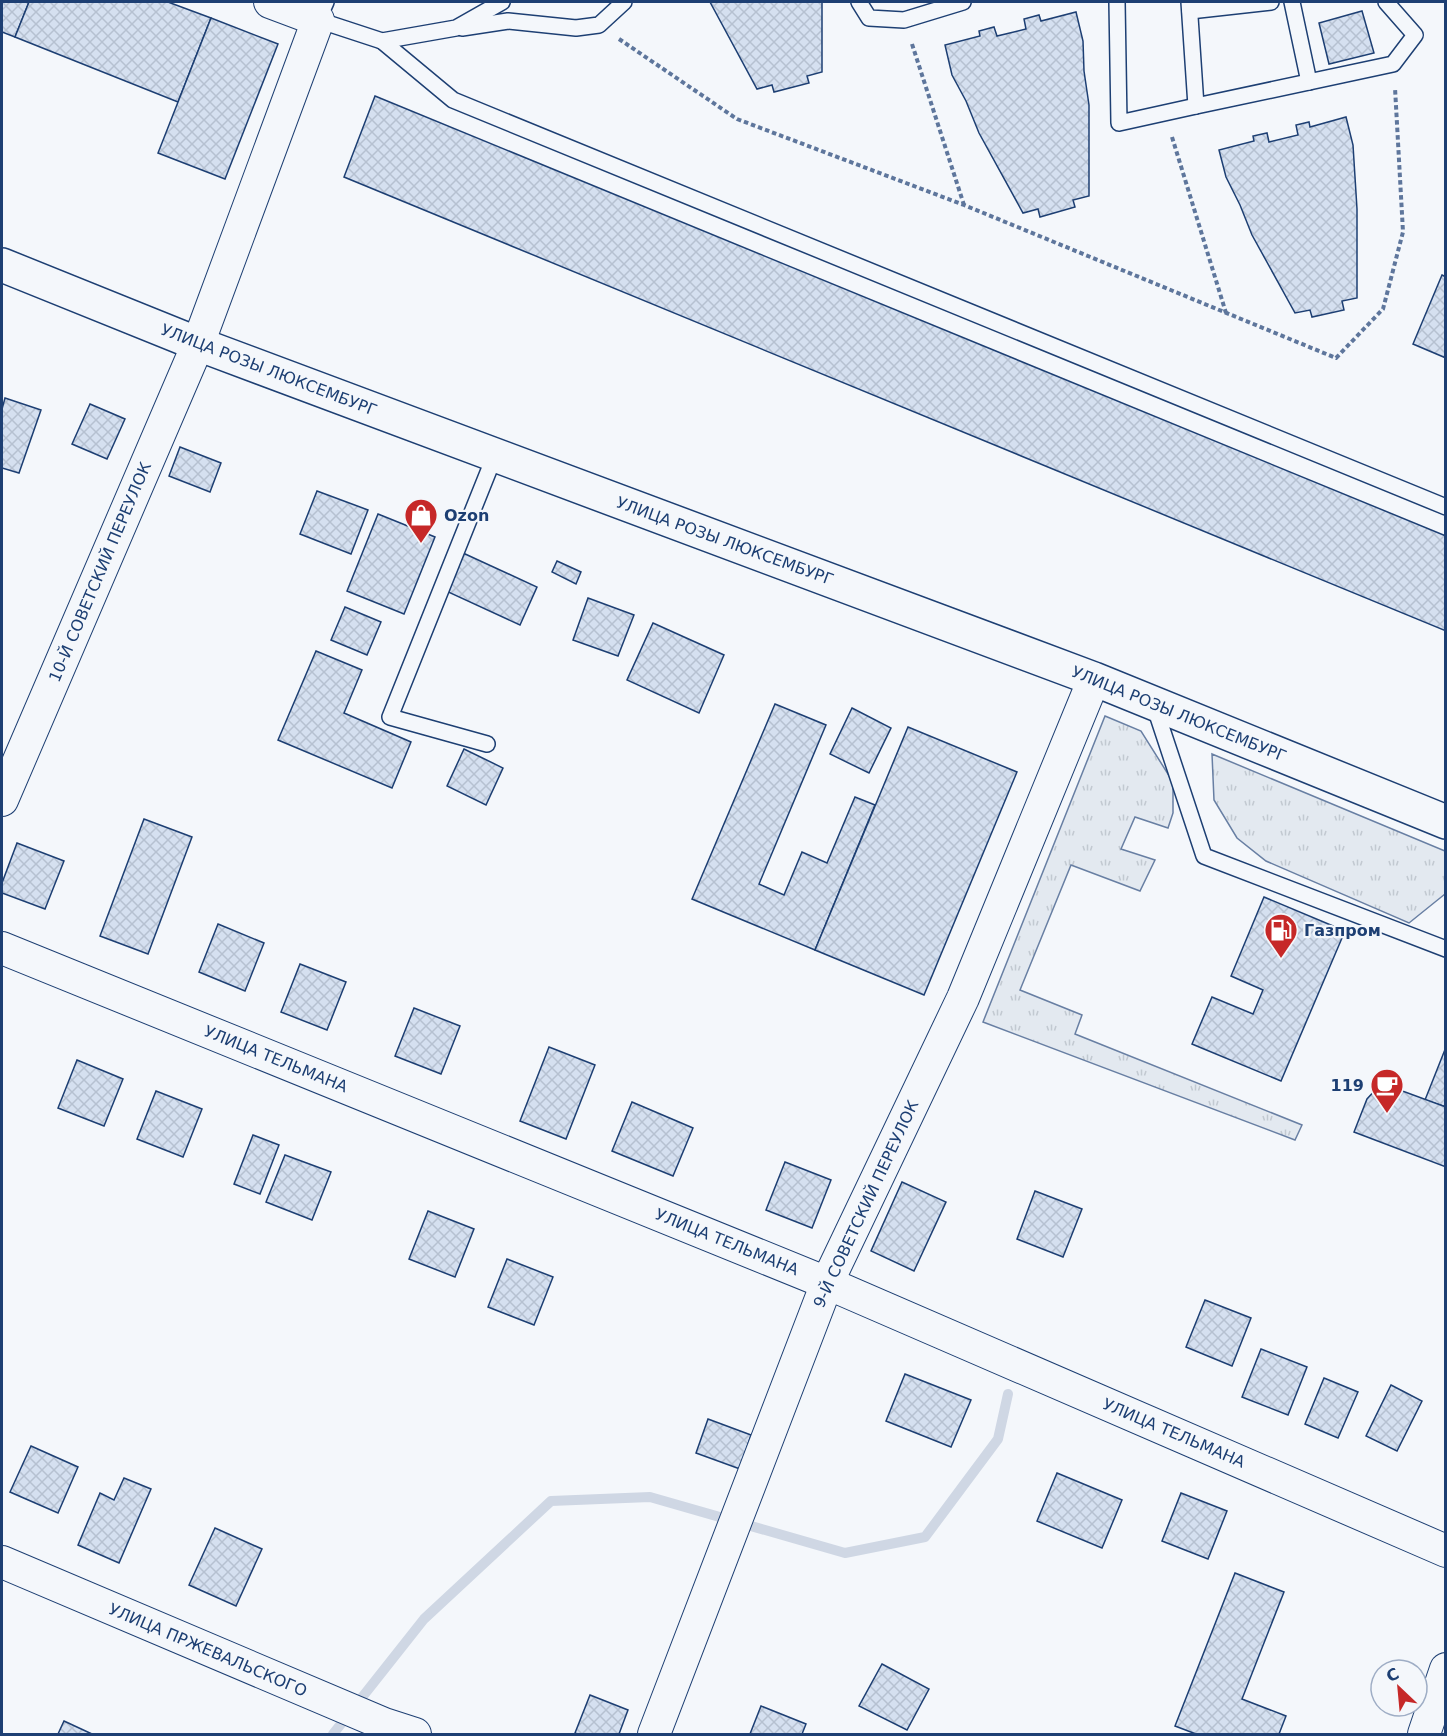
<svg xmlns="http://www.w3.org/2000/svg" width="1447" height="1736" font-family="'DejaVu Sans',sans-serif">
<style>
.grass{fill:url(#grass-tufts);stroke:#687fa3;stroke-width:1.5}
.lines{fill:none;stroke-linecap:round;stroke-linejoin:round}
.stream{stroke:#cfd7e4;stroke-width:10}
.building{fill:url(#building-cross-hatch);stroke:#1d3f73;stroke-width:1.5}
.lane-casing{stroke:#1d3f73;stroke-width:18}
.street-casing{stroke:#1d3f73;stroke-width:34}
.secondary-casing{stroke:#1d3f73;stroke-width:36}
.path{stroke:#5e769c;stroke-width:4;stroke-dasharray:4.5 3;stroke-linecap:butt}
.lane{stroke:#f4f7fb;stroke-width:15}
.street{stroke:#f4f7fb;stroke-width:32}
.secondary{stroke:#f4f7fb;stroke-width:33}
.labels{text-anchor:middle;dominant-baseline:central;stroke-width:4.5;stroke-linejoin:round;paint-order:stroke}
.street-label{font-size:16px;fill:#1d3f73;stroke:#f4f7fb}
.poi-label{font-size:16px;font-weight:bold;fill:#1d3f73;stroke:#f4f7fb;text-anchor:start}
</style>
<defs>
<pattern id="grass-tufts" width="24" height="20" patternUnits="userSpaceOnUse" patternTransform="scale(1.5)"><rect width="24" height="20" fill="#e3e9f0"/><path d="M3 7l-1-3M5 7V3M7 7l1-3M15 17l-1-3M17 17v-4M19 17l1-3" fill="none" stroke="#c2c9d1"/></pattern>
<pattern id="building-cross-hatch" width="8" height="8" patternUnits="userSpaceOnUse" patternTransform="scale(1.5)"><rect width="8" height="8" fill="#d5e0f0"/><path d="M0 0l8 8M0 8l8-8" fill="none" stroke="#b6c1d1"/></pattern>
</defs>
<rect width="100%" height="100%" fill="#f4f7fb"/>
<g class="grass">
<polygon points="1105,716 1141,731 1173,782 1173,813 1168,828 1135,817 1121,849 1155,860 1140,891 1071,865 1020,990 1082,1015 1075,1034 1302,1125 1295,1140 983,1022"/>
<polygon points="1212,754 1445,851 1445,894 1409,923 1266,861 1237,838 1214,800"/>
</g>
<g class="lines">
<polyline class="stream" points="333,1734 424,1619 551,1501 650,1497 845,1553 925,1537 998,1439 1008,1394"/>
</g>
<g class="building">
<polygon points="2,2 29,2 15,37 2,32"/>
<polygon points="29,2 168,2 211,18 178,102 15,37"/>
<polygon points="710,2 822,2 822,72 807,76 809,83 774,92 772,85 757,89"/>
<polygon points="1362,11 1374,53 1329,64 1319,23"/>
<polygon points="1076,12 1083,41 1084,71 1089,105 1089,196 1073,200 1075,207 1040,217 1038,209 1023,213 979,133 966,101 952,75 945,45 980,36 979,31 994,27 997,36 1026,29 1024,19 1039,15 1041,21"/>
<polygon points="211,18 278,44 225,179 158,153"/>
<polygon points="375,96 1446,536 1446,631 344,177"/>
<polygon points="1346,117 1353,145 1357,209 1357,298 1342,301 1344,310 1312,317 1310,310 1295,313 1252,235 1240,205 1226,177 1219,150 1254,141 1253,136 1267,133 1269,142 1298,135 1296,125 1309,122 1310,127"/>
<polygon points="1442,275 1446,277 1446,358 1413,344"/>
<polygon points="5,398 41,410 19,473 2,468 2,409"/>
<polygon points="90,404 125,419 107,459 72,444"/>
<polygon points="180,447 221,463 210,492 169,476"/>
<polygon points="317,491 368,510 351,554 300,534"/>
<polygon points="378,514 435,537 404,614 347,591"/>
<polygon points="463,553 537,587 520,625 446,591"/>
<polygon points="557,561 581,572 576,584 552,572"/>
<polygon points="588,598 634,615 618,656 573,640"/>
<polygon points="345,607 381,622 367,655 331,640"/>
<polygon points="653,623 724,655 699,713 627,680"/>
<polygon points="316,651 362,670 344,713 411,742 392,788 278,740"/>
<polygon points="775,704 826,725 759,884 784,895 802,852 827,863 855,797 875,805 815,950 692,899"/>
<polygon points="852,708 891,728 869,773 830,754"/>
<polygon points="908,727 1017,772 924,995 815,950"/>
<polygon points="464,749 503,768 486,805 447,786"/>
<polygon points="144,819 192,837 148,954 100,936"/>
<polygon points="17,843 64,861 45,909 2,893 2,883"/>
<polygon points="1264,897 1345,931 1281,1081 1192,1044 1212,997 1253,1014 1263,990 1231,976"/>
<polygon points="218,924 264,943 245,991 199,972"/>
<polygon points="300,964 346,982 327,1030 281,1012"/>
<polygon points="414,1008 460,1026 441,1074 395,1056"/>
<polygon points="549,1047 595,1065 566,1139 520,1121"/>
<polygon points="1446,1047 1446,1107 1425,1100"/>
<polygon points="77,1060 123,1079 104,1126 58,1108"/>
<polygon points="1378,1087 1397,1089 1446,1107 1446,1167 1354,1132 1367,1099"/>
<polygon points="156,1091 202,1109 183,1157 137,1139"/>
<polygon points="632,1102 693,1128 673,1176 612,1151"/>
<polygon points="253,1135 279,1145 260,1194 234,1184"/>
<polygon points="285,1155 331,1172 312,1220 266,1202"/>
<polygon points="785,1162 831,1180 812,1228 766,1210"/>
<polygon points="902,1182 946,1202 914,1271 871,1251"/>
<polygon points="1035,1191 1082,1209 1063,1257 1017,1239"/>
<polygon points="428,1211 474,1229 455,1277 409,1259"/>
<polygon points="507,1259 553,1277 534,1325 488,1307"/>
<polygon points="1205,1300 1251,1318 1232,1366 1186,1347"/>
<polygon points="1261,1349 1307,1367 1288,1415 1242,1397"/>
<polygon points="905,1374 971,1400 951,1447 886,1421"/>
<polygon points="1324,1378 1358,1392 1338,1438 1305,1424"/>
<polygon points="1391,1385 1422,1401 1397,1451 1366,1436"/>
<polygon points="708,1419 751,1435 740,1469 696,1453"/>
<polygon points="31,1446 78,1467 58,1513 10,1492"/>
<polygon points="1057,1473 1122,1500 1102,1548 1037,1521"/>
<polygon points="124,1478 151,1489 119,1563 78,1545 100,1493 114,1500"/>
<polygon points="1181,1493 1227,1511 1208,1559 1162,1541"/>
<polygon points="215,1528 262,1549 236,1606 189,1585"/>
<polygon points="1235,1573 1284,1592 1242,1699 1286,1716 1279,1734 1196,1734 1175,1726"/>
<polygon points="882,1664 929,1689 907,1730 859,1706"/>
<polygon points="590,1695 628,1710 619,1734 578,1734 575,1733"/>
<polygon points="761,1706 806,1724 802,1734 750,1734"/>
<polygon points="64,1721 92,1734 58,1734"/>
</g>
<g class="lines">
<defs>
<g id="lane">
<polyline points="326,2 318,20 382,41 456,28 502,2"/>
<polyline points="859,2 869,18 904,20 963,2"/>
<polyline points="1117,2 1119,123 1196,106"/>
<polyline points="1189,2 1196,106 1393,64 1415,35 1386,2"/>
<polyline points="1292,2 1309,82"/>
<polyline points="1190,11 1271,2"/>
<polyline points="462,28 508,21 576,28 599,25 624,2"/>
<polyline points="382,41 453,100 1446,507"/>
<polyline points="1154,705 1204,856 1446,949"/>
<polyline points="487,744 390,717 495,455"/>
</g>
<g id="street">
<polyline points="2,800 198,344 318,20 270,2"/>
<polyline points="2,948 827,1283 1446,1551"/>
<polyline points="2,1562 384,1724 415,1734"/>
<polyline points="654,1734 827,1283 963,998 1094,679"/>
<polyline points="1424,1734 1446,1669"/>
</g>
<polyline id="secondary" points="2,265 198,344 1094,679 1446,822"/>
</defs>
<use href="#lane" class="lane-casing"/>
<use href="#street" class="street-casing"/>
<use href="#secondary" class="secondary-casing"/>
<g class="path">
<polyline points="619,39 737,119 964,205 1336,358 1383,309 1403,232 1395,88"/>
<polyline points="912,44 964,205"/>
<polyline points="1172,137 1226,313"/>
</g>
<use href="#lane" class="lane"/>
<use href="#street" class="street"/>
<use href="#secondary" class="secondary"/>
</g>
<defs>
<symbol id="shop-pin" viewBox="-11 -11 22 30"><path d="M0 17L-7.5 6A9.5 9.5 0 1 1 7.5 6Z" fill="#c62828" stroke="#f4f7fb"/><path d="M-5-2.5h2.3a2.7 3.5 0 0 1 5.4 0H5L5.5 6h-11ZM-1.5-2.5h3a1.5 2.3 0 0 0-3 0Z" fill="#fff"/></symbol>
<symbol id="fuel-pin" viewBox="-11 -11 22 30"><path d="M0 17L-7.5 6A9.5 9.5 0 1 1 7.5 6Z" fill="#c62828" stroke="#f4f7fb"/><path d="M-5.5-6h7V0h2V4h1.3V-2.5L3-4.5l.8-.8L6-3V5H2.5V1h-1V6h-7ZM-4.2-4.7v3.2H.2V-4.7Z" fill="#fff"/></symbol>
<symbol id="cafe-pin" viewBox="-11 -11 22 30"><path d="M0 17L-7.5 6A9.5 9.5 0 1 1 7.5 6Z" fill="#c62828" stroke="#f4f7fb"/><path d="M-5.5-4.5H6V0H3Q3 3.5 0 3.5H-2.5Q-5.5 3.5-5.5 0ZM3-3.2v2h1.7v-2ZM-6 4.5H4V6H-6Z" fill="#fff"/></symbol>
</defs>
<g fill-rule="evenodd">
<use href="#shop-pin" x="402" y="496" width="38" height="52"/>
<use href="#fuel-pin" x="1262" y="911" width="38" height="52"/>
<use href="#cafe-pin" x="1368" y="1066" width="38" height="52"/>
</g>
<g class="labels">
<g class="street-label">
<text transform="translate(269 370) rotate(21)">УЛИЦА РОЗЫ ЛЮКСЕМБУРГ</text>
<text transform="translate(725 541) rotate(20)">УЛИЦА РОЗЫ ЛЮКСЕМБУРГ</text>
<text transform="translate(100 572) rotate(-67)">10-Й СОВЕТСКИЙ ПЕРЕУЛОК</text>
<text transform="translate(1179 714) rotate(22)">УЛИЦА РОЗЫ ЛЮКСЕМБУРГ</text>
<text transform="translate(276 1059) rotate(22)">УЛИЦА ТЕЛЬМАНА</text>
<text transform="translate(866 1204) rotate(-65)">9-Й СОВЕТСКИЙ ПЕРЕУЛОК</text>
<text transform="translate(727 1242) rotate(22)">УЛИЦА ТЕЛЬМАНА</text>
<text transform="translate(1174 1433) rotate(23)">УЛИЦА ТЕЛЬМАНА</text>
<text transform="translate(208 1650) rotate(23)">УЛИЦА ПРЖЕВАЛЬСКОГО</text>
</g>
<g class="poi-label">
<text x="444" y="515">Ozon</text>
<text x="1304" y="930">Газпром</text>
<text x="1364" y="1085" text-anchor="end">119</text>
</g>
</g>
<rect width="1447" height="1736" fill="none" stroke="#1d3f73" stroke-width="6"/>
<g transform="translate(1399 1688) rotate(334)"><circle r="28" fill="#f4f7fb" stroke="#9eadc5" stroke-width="1.5"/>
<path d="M0-4.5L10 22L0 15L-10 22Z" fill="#c62828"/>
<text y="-9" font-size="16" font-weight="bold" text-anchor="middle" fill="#1d3f73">С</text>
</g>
</svg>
